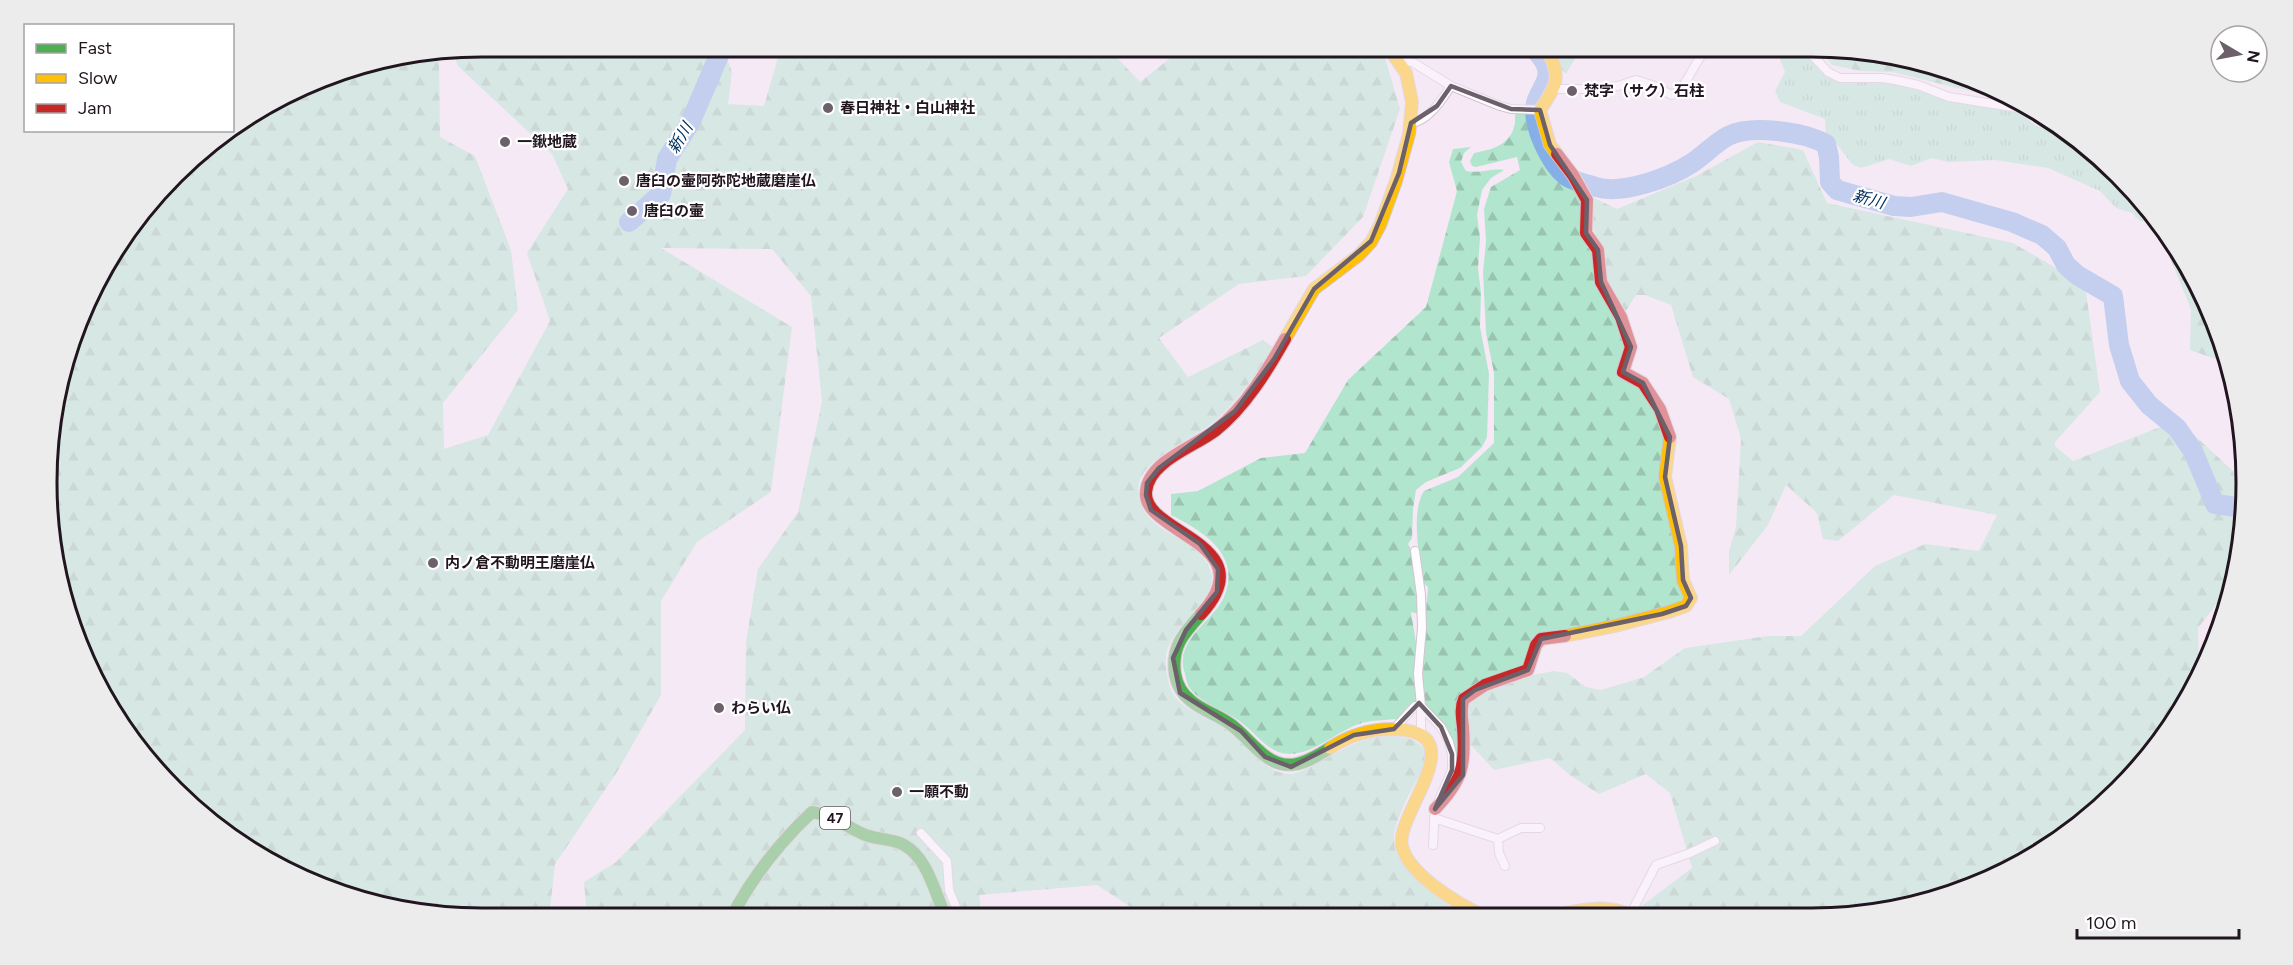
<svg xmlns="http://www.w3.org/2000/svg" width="2293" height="965" font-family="Figtree,'Noto Sans JP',sans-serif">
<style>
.grass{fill:url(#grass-tufts)}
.forest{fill:url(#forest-firs)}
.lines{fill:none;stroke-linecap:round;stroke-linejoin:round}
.river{stroke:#87afe7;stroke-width:20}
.street-casing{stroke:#d0c4cf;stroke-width:10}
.fast-casing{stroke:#d0c4cf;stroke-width:14}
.slow-casing{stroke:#d0c4cf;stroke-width:14}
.jam-casing{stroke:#d0c4cf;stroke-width:14}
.street{stroke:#fefcfe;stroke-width:8}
.fast{stroke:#4caf50;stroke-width:12}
.slow{stroke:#ffc107;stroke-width:12}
.jam{stroke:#c62828;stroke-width:12}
.marked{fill:none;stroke:#6c606b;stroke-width:4.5;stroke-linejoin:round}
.poi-dot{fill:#6c606b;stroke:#fff;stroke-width:2}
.labels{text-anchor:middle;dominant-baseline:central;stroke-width:4.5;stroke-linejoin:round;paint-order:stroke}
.shield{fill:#fff;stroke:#645c63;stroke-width:1.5}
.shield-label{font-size:14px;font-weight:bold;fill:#211620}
.poi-label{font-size:15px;font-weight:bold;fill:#211620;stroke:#fff;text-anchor:start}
.water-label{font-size:16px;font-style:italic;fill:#023160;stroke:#fff}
.rim{fill:none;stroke:#211620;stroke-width:3}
</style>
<defs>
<pattern id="grass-tufts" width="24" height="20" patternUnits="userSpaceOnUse" patternTransform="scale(1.5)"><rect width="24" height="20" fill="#b2e5cd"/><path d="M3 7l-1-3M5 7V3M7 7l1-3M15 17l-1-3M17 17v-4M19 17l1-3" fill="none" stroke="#99c4b0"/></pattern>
<pattern id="forest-firs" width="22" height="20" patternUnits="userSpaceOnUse" patternTransform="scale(1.5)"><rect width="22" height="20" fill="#b2e5cd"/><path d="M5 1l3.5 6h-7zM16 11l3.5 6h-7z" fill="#99c4b0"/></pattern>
</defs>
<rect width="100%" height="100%" fill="#f6e9f5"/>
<polygon class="grass" points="1775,47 1801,47 1825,74 1899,84 1943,99 2018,111 2035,125 2077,140 2088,148 2127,188 2146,212 2148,219 2141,222 2132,213 2116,208 2100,191 2048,168 1995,160 1948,162 1932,158 1911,166 1889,159 1861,168 1852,164 1829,134 1826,133 1825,119 1780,102 1775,91 1785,72"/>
<g class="forest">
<path d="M483 46 723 47 732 72 728 104 764 106 781 47H1107L1140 82 1184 47 1378 46 1384 54 1400 109 1363 217 1306 276 1239 284 1159 338 1188 377 1263 340 1273 347C1259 371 1235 404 1214 422 1195 437 1148 457 1140 480 1137 487 1139 497 1141 504 1153 537 1201 537 1211 572 1220 600 1169 625 1166 657 1165 668 1168 689 1176 698 1192 716 1218 721 1236 736 1254 751 1263 772 1289 774 1298 774 1308 768 1315 764 1342 750 1368 732 1400 737 1406 738 1413 739 1418 743 1423 747 1426 753 1426 759 1426 768 1418 778 1414 785 1407 798 1394 824 1394 839 1392 867 1444 903 1466 916L1146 917 1097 885 979 895 982 917 587 918 584 882 616 862 745 730 746 642 758 569 798 512 822 402 811 296 772 249 661 248 792 327 771 492 697 542 661 601V695L617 772 555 864 549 918H483L343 895 217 828 120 724 80 650 55 568 50 425 70 342 105 265 195 154 229 131 232 130 233 128 265 105 342 70 439 54 440 137 475 156 511 250 518 310 443 403 444 449 488 435 550 321 527 253 568 189 552 154 458 66 452 52Z"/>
<polygon points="1536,47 1582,47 1566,74"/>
<polygon points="1818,48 1950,70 2031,106 1892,72 1861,71 1832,65"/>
<path d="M1516 112 1537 115 1583 199 1594 253 1627 347 1619 368 1641 386 1662 419 1685 601 1635 618 1536 637 1525 665 1466 691 1460 768 1452 785C1461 746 1447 736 1426 706 1418 667 1425 626 1428 587L1423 583C1420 559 1410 512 1424 491L1458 477 1494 443V373L1486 333 1483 272 1486 242 1484 209 1491 187 1520 170 1517 157 1476 167 1472 166 1470 161 1474 153C1490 150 1509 146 1514 127 1516 121 1514 118 1516 112Z"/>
<polygon points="1758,142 1803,150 1827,203 2013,243 2085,285 2100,392 2055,442 2055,446 2073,461 2178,420 2233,471 2244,517 2243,539 2233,583 2198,628 2199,671 2173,725 2098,811 2003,874 1868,915 1637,915 1635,911 1692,868 1670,793 1646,774 1599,794 1571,776 1550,758 1494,770 1469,743 1467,707 1468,700 1510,679 1554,671 1567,673 1586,687 1601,690 1644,677 1685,648 1768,636 1801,636 1875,566 1925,544 1979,551 1997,515 1894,495 1838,541 1823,539 1817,513 1786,485 1768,525 1729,575 1729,551 1736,527 1741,439 1729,399 1693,377 1671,305 1645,295 1636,295 1624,314 1606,284 1603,251 1590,222 1588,195 1617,209 1696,176"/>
<path d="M1471 147 1464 153 1461 162 1466 171C1479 174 1491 168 1504 170L1491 178 1482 190 1477 215 1480 238 1478 268 1481 293 1480 327 1489 374 1487 437 1482 447 1460 468 1426 482 1416 490 1413 509 1412 538 1408 544 1412 551 1419 612V614L1411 612 1417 649V701L1407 707 1398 719C1387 720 1376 720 1366 722 1339 728 1318 753 1290 754 1267 754 1255 731 1238 720 1224 710 1204 704 1192 691 1188 687 1186 680 1185 674 1173 640 1213 622 1224 597 1242 555 1203 531 1171 515V494L1198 491 1261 458 1305 453 1348 380 1426 307 1457 191 1449 162 1453 149Z"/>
<polygon points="2155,216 2201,289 2230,364 2190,350 2191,309 2162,239 2151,230"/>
</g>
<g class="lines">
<g class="river">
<path d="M1532 46C1537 52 1543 58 1546 65 1552 80 1539 90 1536 103 1531 124 1550 163 1566 176 1571 180 1589 185 1596 187 1622 195 1669 178 1692 163 1704 155 1715 143 1728 136 1751 124 1804 132 1826 144L1829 157 1830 182 1837 190 1894 206 1911 207 1942 202 2012 222 2042 235 2057 248 2066 265 2077 275 2113 296 2119 345 2130 381 2149 405 2177 428 2193 451 2215 504 2244 508"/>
<polyline points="629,222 661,194 667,159 690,123 723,46"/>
</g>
<defs>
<g id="street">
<polyline points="1804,46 1828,72 1840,78 1882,78 1895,80 1918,85 1949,97 2038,111"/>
<polyline points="1397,58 1414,63 1451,86 1500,106 1511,109 1540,110"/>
<path d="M1557 89H1598L1618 86 1636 80 1652 85 1672 95C1690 85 1693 61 1709 46"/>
<path d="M1411 123C1429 121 1442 99 1451 86"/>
<polyline points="1415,551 1421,595 1422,628 1418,674 1421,706 1421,735"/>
<polyline points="1394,729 1415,706 1421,706 1441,727 1449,742 1452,754 1452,770 1435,809 1433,845"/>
<polyline points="1434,818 1498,839 1499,853 1505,866"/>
<polyline points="921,833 947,861 949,890 960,917"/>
<polyline points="1498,839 1521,828 1540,828"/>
<polyline points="1630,915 1656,865 1690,853 1715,841"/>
</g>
<g id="fast">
<path d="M1201 614C1183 634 1171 647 1175 674 1177 686 1182 694 1191 701 1203 711 1218 715 1230 724 1240 731 1248 741 1257 749 1283 775 1303 765 1330 748"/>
<path d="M731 918C752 877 779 843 812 812 832 815 845 826 863 834 876 840 892 838 904 845 928 858 935 894 946 917"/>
</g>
<g id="slow">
<path d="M1545 46C1561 76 1559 82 1540 110L1550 145 1557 154"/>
<polyline points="1285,339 1314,289 1359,255 1371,242 1380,225 1396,181 1409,134 1412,102 1406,73 1387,46"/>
<polyline points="1565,636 1615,626 1669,612 1686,606 1691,598 1683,580 1681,546 1665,477 1670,437"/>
<path d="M1330 748C1353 733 1377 727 1404 730 1470 739 1395 815 1402 846 1409 875 1458 904 1484 916"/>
<path d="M1549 916C1576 912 1604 902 1629 915"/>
</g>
<g id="jam">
<polyline points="1557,154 1573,175 1587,200 1586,233 1598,250 1601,282 1621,317 1631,347 1623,372 1643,383 1660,409 1670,437"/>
<path d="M1201 614C1266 543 1142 534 1146 492 1148 461 1196 446 1216 430 1245 407 1267 371 1285 339"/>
<path d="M1435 809C1462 781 1466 766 1463 727 1462 718 1460 708 1464 699L1485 685 1528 670 1536 645 1541 639 1565 636"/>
</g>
</defs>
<use href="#street" class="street-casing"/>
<use href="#fast" class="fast-casing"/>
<use href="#slow" class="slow-casing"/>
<use href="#jam" class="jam-casing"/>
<use href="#street" class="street"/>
<use href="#fast" class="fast"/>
<use href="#slow" class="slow"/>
<use href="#jam" class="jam"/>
</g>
<path d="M0 0H2293V965H0ZM1451 86 1511 109 1540 110 1550 145 1587 200 1586 233 1598 250 1601 282 1631 347 1623 372 1643 383 1670 437 1665 477 1681 546 1683 580 1691 598 1686 606 1662 614 1541 639 1528 670 1475 690 1463 699V775L1435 809 1452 770V754L1441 727 1419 703 1394 729 1354 735 1291 767 1265 757 1241 731 1180 693 1173 658 1186 630 1217 592 1218 569 1200 544 1151 510 1146 495 1147 483 1159 468 1235 411 1274 359 1314 289 1371 241 1399 173 1411 123 1437 106Z" fill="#f6e9f5" fill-opacity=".55" fill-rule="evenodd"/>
<path class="marked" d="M1451 86 1511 109 1540 110 1550 145 1587 200 1586 233 1598 250 1601 282 1631 347 1623 372 1643 383 1670 437 1665 477 1681 546 1683 580 1691 598 1686 606 1662 614 1541 639 1528 670 1475 690 1463 699V775L1435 809 1452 770V754L1441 727 1419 703 1394 729 1354 735 1291 767 1265 757 1241 731 1180 693 1173 658 1186 630 1217 592 1218 569 1200 544 1151 510 1146 495 1147 483 1159 468 1235 411 1274 359 1314 289 1371 241 1399 173 1411 123 1437 106Z"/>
<g class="poi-dot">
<circle cx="1572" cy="91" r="6"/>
<circle cx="828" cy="108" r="6"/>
<circle cx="505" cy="142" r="6"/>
<circle cx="624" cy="181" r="6"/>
<circle cx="632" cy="211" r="6"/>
<circle cx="433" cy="563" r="6"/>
<circle cx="719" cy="708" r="6"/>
<circle cx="897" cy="792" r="6"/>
</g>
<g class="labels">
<rect class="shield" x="820" y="807" width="30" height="22" rx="4.5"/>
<g class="shield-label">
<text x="835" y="818">47</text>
</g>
<g class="poi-label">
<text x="1584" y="91">梵字（サク）石柱</text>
<text x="840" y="108">春日神社・白山神社</text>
<text x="517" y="142">一鍬地蔵</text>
<text x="636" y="181">唐臼の壷阿弥陀地蔵磨崖仏</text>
<text x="644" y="211">唐臼の壷</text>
<text x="445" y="563">内ノ倉不動明王磨崖仏</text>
<text x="731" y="708">わらい仏</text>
<text x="909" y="792">一願不動</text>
</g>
<g class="water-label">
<text transform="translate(680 138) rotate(-59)">新川</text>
<text transform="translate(1869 199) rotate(16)">新川</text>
</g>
</g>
<path d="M0 0H2293V965H0ZM482 57H1811A425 425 0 0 1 2236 482V483A425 425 0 0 1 1811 908H482A425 425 0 0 1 57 483V482A425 425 0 0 1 482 57Z" fill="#edeced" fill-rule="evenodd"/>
<path class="rim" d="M482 57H1811A425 425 0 0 1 2236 482V483A425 425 0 0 1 1811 908H482A425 425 0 0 1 57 483V482A425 425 0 0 1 482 57Z"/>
<rect x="24" y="24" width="210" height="108" fill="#ffffff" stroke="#a6a2a6" stroke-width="1.5"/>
<rect x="36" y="44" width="30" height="9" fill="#4caf50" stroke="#a6a2a6" stroke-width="1.5"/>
<text x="78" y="54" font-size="18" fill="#211620">Fast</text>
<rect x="36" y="74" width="30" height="9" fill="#ffc107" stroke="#a6a2a6" stroke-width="1.5"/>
<text x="78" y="84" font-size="18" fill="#211620">Slow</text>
<rect x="36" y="104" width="30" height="9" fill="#c62828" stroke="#a6a2a6" stroke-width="1.5"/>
<text x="78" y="114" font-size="18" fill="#211620">Jam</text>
<g transform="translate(2239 54) rotate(100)"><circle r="28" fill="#ffffff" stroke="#a6a2a6" stroke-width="1.5"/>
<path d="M0-4.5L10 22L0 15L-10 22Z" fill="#6c606b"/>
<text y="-9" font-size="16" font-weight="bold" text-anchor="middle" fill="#211620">N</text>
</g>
<path d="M2077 929v9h162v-9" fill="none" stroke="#211620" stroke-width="3"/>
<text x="2086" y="929" font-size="18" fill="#211620" stroke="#ffffff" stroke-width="4.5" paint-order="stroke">100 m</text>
</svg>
